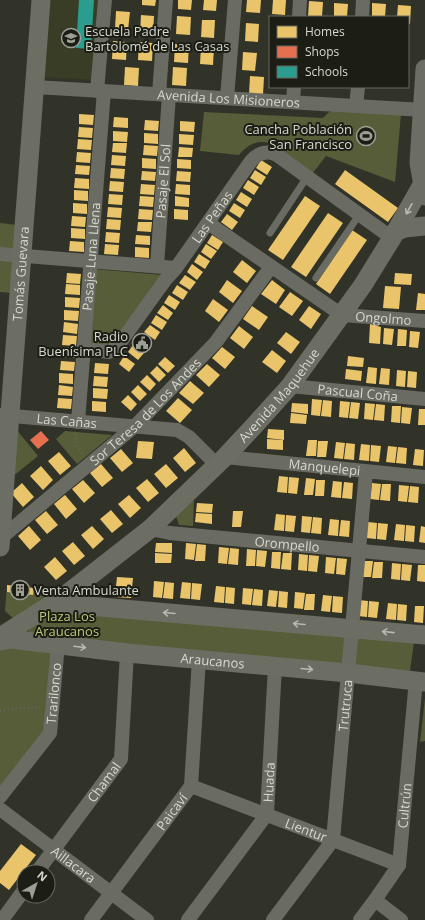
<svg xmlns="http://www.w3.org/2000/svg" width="425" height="920" font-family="'Open Sans',sans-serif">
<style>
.built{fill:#393d26}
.green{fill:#575d38}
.homes{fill:#e9c46a}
.shops{fill:#e76f51}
.schools{fill:#2a9d8f}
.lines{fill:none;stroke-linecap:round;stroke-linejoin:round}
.path{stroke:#676860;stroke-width:2;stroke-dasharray:1 3;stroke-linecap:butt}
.lane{stroke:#6a6b63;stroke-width:7}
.street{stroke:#6a6b63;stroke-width:14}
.secondary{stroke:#6c6e64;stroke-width:19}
.oneway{stroke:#b7b9ae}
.labels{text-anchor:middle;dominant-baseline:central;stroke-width:4;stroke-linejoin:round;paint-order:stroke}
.poi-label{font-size:13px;fill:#d7d9ce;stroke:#1c1d15;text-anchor:start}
.street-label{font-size:13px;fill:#d7d9ce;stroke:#1c1d15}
.park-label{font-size:13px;fill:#bdc976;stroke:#1c1d15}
</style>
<rect width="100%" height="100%" fill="#313329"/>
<polygon class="built" points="47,0 100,0 94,80 42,77"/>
<g class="green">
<path d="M333 108 401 114 395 182 326 156 312 174 270 143C257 140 248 144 239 155L200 151 204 112 323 118Z"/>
<polygon points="0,223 18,225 16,253 0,252"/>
<polygon points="0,258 15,259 12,293 0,292"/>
<polygon points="94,269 163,275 111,347 88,345"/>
<polygon points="16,429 38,456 12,477"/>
<polygon points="65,431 112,435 77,464 56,439"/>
<polygon points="194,499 193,526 179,525 176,516"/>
<polygon points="7,586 55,591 14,619 5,611"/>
<polygon points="50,607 414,642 410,671 30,636 27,623"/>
<polygon points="0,646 51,649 44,730 0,788"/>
<polygon points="425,698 425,741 420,742"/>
</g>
<g class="homes">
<polygon points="142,0 156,0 155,6 142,5"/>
<polygon points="178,0 192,0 191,10 178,9"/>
<polygon points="204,0 217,0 216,11 203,10"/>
<polygon points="247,0 261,0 260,13 246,12"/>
<polygon points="273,0 286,0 285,15 272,14"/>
<polygon points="309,1 323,2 322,17 308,17"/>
<polygon points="334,3 348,4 347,17 334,17"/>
<polygon points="372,3 386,4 385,17 372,17"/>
<polygon points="398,5 411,6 410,24 408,24 408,17 397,17"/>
<polygon points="116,11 130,12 128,30 115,29"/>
<polygon points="141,15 154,16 153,34 140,33"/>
<polygon points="177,16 191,17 190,35 176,34"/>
<polygon points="202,20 215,20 214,38 201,37"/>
<polygon points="246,23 259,24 258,42 245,41"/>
<polygon points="113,41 127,42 126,60 112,59"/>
<polygon points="139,42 153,43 152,61 138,60"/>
<polygon points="175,44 189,45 188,63 174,62"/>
<polygon points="201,46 214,47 213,65 200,64"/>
<polygon points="243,52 257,53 255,71 242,70"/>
<polygon points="125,67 139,68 138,86 124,85"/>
<polygon points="173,67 187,68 186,86 172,85"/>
<polygon points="250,76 264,77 263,95 249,94"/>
<polygon points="79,114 94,115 93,125 79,124"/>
<polygon points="114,117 128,118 128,128 113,127"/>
<polygon points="145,120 159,121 158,131 144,130"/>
<polygon points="180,121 195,122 194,132 180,131"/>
<polygon points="79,127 93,128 92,138 78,137"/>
<polygon points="113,131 128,132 127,142 113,141"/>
<polygon points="144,133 158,134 158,144 144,143"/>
<polygon points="179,134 194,135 193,145 179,144"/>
<polygon points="78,139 92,140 91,150 77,149"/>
<polygon points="113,143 127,143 126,153 112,152"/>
<polygon points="144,145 158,146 157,156 143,155"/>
<polygon points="179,147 193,148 192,157 178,157"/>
<polygon points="77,152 91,153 90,163 76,162"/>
<polygon points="112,155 126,156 125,166 111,165"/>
<polygon points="142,158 156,159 156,169 142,168"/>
<polygon points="177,159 191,160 191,169 177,168"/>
<polygon points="261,160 272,167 267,175 256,168"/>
<polygon points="76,165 90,166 89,175 75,174"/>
<polygon points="111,168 125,169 124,179 110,178"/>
<polygon points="255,170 266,177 261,185 250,178"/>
<polygon points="345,170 398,208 388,222 335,184"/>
<polygon points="142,171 156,172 155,181 141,180"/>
<polygon points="177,171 191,172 190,182 176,181"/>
<polygon points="75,178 89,179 89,189 74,188"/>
<polygon points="248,180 259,187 254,195 243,188"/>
<polygon points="110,181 124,182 123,192 109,191"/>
<polygon points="141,184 155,185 154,195 140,194"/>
<polygon points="176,184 190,185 190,195 175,194"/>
<polygon points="74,190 88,191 88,201 74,200"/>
<polygon points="241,192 252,199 247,207 236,200"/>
<polygon points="109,194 123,195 122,205 108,204"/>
<polygon points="140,196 154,197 153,207 139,206"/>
<polygon points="175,196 189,198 189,207 175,206"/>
<polygon points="305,196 320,206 283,260 268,250"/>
<polygon points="73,203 87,204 87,214 73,213"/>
<polygon points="234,203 245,210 240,218 229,211"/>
<polygon points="108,207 122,208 121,218 107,217"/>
<polygon points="139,209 153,210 152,220 138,219"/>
<polygon points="174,209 188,210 188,220 174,219"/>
<polygon points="328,213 343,223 306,277 291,267"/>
<polygon points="227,214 238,222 232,230 221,222"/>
<polygon points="72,216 86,217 85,227 71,226"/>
<polygon points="107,219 121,220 120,230 106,229"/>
<polygon points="138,222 152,222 151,232 137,231"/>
<polygon points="71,228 85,229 85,239 71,238"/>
<polygon points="352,230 367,240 330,294 316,284"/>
<polygon points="106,232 120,233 119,243 105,242"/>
<polygon points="136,235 150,236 150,245 135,244"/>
<polygon points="212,235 223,242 218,250 207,243"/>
<polygon points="70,241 84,242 84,252 69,251"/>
<polygon points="105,244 119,245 118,255 104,254"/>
<polygon points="206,244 217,251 211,259 201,252"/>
<polygon points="135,247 149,248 149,258 135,257"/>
<polygon points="199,254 210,261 205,269 194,262"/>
<polygon points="242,260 256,271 247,283 233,272"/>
<polygon points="192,264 203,272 197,280 187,272"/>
<polygon points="67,273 81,274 80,284 66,283"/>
<polygon points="395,273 412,274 411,285 394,284"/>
<polygon points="185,275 196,282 190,290 179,283"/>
<polygon points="227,280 242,291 233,303 219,292"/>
<polygon points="272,280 285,290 276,304 261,294"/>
<polygon points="66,284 80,285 80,295 65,294"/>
<polygon points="177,285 188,292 183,300 172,293"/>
<polygon points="385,286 401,287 399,309 383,308"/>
<polygon points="290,292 303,301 292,316 279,307"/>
<polygon points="418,293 425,294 425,310 416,310"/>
<polygon points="169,295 180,302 175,310 164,303"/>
<polygon points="65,297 80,298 79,308 65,307"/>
<polygon points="213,299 228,310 219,322 205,311"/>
<polygon points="163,305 173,313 168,320 157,313"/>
<polygon points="252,306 268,317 259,330 243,319"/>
<polygon points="309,306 321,314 311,329 299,320"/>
<polygon points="64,310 79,311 78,321 64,320"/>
<polygon points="156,315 167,322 162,330 151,323"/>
<polygon points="64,322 78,324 77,334 63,332"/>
<polygon points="370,324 381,327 380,344 369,343"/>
<polygon points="150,325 160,332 155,340 144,332"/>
<polygon points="239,326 253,337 244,349 230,338"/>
<polygon points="384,328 394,329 392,345 383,344"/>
<polygon points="398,329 407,330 406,346 397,346"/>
<polygon points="410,331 420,332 418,348 409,347"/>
<polygon points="286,332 300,342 291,354 277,343"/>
<polygon points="63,335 77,336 76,346 62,345"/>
<polygon points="142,335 152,343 146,350 136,342"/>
<polygon points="133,345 144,353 138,360 128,352"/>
<polygon points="62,347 76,348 75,358 61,357"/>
<polygon points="222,347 235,357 225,369 212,358"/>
<polygon points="272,350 286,361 277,373 262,362"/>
<polygon points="124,356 135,364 129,372 119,364"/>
<polygon points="348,356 364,358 363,367 347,366"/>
<polygon points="165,357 175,366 168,373 158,364"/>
<polygon points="61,361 75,362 74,371 60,370"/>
<polygon points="95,363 109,364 108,374 94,373"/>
<polygon points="207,364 220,375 209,387 196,375"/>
<polygon points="157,366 166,375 159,382 150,373"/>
<polygon points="368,367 377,368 376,384 366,383"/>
<polygon points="381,368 390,369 389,385 379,384"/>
<polygon points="346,369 362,371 361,381 345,379"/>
<polygon points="397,370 406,371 405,387 396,386"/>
<polygon points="408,371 417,372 416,388 407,387"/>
<polygon points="59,373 73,374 73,384 59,383"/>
<polygon points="147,375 156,384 150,391 140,382"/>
<polygon points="94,376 108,377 107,387 93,386"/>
<polygon points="190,381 204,393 193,404 179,393"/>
<polygon points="59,385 73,387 72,396 58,395"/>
<polygon points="138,385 147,394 140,401 131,392"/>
<polygon points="93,388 108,389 107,399 93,398"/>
<polygon points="128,395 137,404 131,411 121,402"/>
<polygon points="58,398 72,399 71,409 57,408"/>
<polygon points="178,398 192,410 180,423 166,411"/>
<polygon points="312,399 322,400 320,416 311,415"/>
<polygon points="323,400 332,401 331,417 321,416"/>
<polygon points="92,401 106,402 106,412 92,411"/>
<polygon points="340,401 350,402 348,418 339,417"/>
<polygon points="351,402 360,403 358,419 349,418"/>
<polygon points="292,403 308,404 308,414 291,412"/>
<polygon points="365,403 375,404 373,420 364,419"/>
<polygon points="376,404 385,405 384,421 374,420"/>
<polygon points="392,406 401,406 400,423 391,422"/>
<polygon points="402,407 412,408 410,424 401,423"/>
<polygon points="419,409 425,409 425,425 418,425"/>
<polygon points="291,413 307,415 306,424 290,423"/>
<polygon points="268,429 284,430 284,440 267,438"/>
<polygon points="267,439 283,440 283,450 267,449"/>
<polygon points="308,440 317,440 316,456 306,456"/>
<polygon points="138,441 154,442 152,459 136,458"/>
<polygon points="318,441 328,441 326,457 317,457"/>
<polygon points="336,442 345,443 343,459 334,458"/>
<polygon points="346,443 355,444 354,460 344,459"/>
<polygon points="361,444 370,445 369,461 359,460"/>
<polygon points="371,445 381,446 379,462 370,461"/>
<polygon points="388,446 397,447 395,463 386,462"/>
<polygon points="398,447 407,448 406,464 396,463"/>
<polygon points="184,448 196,463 185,472 173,458"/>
<polygon points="121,449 133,463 122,472 110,458"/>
<polygon points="415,449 424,450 423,466 413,465"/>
<polygon points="59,452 71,466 60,475 48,461"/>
<polygon points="101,464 113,478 102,487 90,473"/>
<polygon points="166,464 178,478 166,488 154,474"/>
<polygon points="41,466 53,480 43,490 30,476"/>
<polygon points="279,476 288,477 287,493 277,492"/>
<polygon points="289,477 299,478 297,494 288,493"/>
<polygon points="306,478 315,479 313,495 304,495"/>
<polygon points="147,479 159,493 148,502 136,488"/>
<polygon points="83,480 95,493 84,503 72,489"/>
<polygon points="316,480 325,480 324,496 315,496"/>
<polygon points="333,481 342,482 341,498 331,497"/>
<polygon points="344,482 353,483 352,499 342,498"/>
<polygon points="22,483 34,497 23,507 11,493"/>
<polygon points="372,483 381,484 379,500 370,499"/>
<polygon points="382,484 391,484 390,501 380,500"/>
<polygon points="399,485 409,486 407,502 398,501"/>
<polygon points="410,486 419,487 418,503 408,502"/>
<polygon points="65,495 77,509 66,519 54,504"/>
<polygon points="129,495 141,508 130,518 118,504"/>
<polygon points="197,503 213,504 212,513 196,512"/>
<polygon points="111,510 123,524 112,533 100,519"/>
<polygon points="46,511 58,525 47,534 35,520"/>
<polygon points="233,511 243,511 241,527 232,527"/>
<polygon points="196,513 212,514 212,524 195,522"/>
<polygon points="276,514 285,515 284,531 274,530"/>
<polygon points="286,515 296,516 294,532 285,531"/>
<polygon points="302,516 312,517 310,533 301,532"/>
<polygon points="313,517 322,518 321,534 311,533"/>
<polygon points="330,519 339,520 338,536 328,535"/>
<polygon points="341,520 350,521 349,537 339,536"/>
<polygon points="368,522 377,523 376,539 366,538"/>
<polygon points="378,523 388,524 386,540 377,539"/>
<polygon points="396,524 405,525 404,541 394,540"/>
<polygon points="406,525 415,526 414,542 405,541"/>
<polygon points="29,526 41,540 30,550 18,536"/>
<polygon points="92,526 104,539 93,549 81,535"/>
<polygon points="421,526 425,527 425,543 419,542"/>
<polygon points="73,542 85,556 74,565 62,551"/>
<polygon points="156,543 172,543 172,553 155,552"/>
<polygon points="186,543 196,544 194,560 185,559"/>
<polygon points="197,544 206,545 205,561 195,561"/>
<polygon points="219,547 229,548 227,564 218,563"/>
<polygon points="230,548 239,549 238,565 228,564"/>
<polygon points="247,549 256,550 255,566 246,566"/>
<polygon points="257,550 267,551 265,567 256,566"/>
<polygon points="272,552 281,552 280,569 271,568"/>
<polygon points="155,553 172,554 171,563 155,563"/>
<polygon points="283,553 292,553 291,570 281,569"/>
<polygon points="299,554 308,555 307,571 298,570"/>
<polygon points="309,555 319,556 317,572 308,571"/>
<polygon points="55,557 67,571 56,580 44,567"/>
<polygon points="326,557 336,558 334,574 325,573"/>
<polygon points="337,558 347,559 345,575 336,574"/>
<polygon points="363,561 373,561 371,577 362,577"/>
<polygon points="374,562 383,562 382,578 372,578"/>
<polygon points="392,563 401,564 400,580 391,579"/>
<polygon points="402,564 412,565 410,581 401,580"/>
<polygon points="418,565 425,565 425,582 417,581"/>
<polygon points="117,577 133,578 132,588 116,586"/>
<polygon points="154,581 164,582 162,598 153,597"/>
<polygon points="165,582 174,583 173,599 163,598"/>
<polygon points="182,582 191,583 190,599 180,598"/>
<polygon points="192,583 202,584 200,600 191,599"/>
<polygon points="7,585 34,588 33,595 7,592"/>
<polygon points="216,586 225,587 224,603 214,602"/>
<polygon points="116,587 132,589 131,598 115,597"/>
<polygon points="226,587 235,588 234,604 225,603"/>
<polygon points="243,588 253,589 251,605 242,604"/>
<polygon points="254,589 263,590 262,606 252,605"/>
<polygon points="269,590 278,591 276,607 267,606"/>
<polygon points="279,591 288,592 287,608 278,607"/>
<polygon points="295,592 305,593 303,609 294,608"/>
<polygon points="306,594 315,594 314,610 304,610"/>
<polygon points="323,595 332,596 330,612 321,611"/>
<polygon points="333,596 343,597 342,613 332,612"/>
<polygon points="359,600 368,601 367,617 358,616"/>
<polygon points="369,601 379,602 377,618 368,617"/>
<polygon points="388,603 397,604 396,620 386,619"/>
<polygon points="398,604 407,605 406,621 397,620"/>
<polygon points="415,606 424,606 423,623 414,622"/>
<polygon points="21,844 36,855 9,890 0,883 0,871"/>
</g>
<polygon class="shops" points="41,431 49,440 38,449 30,440"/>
<polygon class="schools" points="79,0 94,0 91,49 76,48"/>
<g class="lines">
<g class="path">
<path d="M76 434C74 442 78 448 83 455"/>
<polyline points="0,711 9,709 40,707"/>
</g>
<g class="lane">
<polyline points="270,233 307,177"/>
<polyline points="316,278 359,215"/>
</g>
<g class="street">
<polyline points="299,17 300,0"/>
<polyline points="362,17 363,0"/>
<path id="s1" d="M35 87 423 110"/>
<polyline points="97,91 105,0"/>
<polyline points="159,94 166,0"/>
<polyline points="227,98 235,0"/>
<polyline points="293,102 294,87"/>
<polyline points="356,106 358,87"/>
<path id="s2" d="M208 223 342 315 425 321"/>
<polyline points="0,254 176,268"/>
<path id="s3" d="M157 266 169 95"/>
<path id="s4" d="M84 349 109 352 117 347 166 279 176 268 251 161C258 153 267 150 277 155L392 238"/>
<path id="s5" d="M290 386 425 399"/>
<path id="s6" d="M0 415 177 430 189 437 217 465"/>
<path id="s7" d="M78 422 104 91"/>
<path id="s8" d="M225 457 425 477"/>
<path id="s9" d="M150 529 170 533 425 557"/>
<path id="s10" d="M1 538 135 426 216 342 271 267"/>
<path id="s11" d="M191 786 399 865"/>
<path id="s12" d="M0 797 50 733 58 644"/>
<path id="s13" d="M0 809 147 920"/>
<path id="s14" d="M37 872 121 759 127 653"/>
<polyline points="375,900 401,920"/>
<polyline points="2,920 24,890"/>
<path id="s15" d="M91 920 191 786 199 659"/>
<path id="s16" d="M188 920 267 814 275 666"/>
<path id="s17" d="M273 920 333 840 366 472"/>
<path id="s18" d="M360 920 375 900 399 865 416 680"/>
</g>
<g class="secondary">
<polyline points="425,196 419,163 425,69"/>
<polyline points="395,232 405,228 425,226"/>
<path id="s19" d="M0 547 41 0"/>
<polyline points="54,603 425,635"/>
<path id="s20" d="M0 637 63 597 150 529 225 457 254 426 290 386 363 285 392 238 422 185"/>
<path id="s21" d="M0 641 11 639 127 653 348 673 425 682"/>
</g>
</g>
<defs><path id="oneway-shaft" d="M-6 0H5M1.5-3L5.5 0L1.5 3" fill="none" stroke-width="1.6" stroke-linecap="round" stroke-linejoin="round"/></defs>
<g class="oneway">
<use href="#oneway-shaft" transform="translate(409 209) rotate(119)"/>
<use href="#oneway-shaft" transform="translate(169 613) rotate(-175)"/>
<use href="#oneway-shaft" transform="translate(299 624) rotate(-175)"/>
<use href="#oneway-shaft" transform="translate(388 632) rotate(-174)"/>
<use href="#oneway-shaft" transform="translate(80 647) rotate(7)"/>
<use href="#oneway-shaft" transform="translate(307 669) rotate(5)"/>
</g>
<defs>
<symbol id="school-ring" viewBox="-11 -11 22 22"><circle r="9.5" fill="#1c1d15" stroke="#9d9f94" stroke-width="1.5"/><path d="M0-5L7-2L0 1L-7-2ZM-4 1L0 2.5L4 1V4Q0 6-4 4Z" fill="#9d9f94"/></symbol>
<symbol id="stadium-ring" viewBox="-11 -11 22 22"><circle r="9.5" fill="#1c1d15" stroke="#9d9f94" stroke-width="1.5"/><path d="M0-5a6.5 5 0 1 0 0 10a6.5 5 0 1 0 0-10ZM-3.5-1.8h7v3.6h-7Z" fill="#9d9f94"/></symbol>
<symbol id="civic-ring" viewBox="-11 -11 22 22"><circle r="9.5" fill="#1c1d15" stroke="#9d9f94" stroke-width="1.5"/><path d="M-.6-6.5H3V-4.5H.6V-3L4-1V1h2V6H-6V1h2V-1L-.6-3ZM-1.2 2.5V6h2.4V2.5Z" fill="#9d9f94"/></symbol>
<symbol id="building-ring" viewBox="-11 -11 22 22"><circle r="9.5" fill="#1c1d15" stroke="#9d9f94" stroke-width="1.5"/><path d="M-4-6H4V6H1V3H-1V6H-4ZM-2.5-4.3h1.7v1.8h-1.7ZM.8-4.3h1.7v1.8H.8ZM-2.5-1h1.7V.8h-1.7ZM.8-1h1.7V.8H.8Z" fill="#9d9f94"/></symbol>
</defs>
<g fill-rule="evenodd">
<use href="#school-ring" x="60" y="27" width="22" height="22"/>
<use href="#stadium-ring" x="355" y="125" width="22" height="22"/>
<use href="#civic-ring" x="131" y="332" width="22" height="22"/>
<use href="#building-ring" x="9" y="579" width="22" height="22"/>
</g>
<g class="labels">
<g class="poi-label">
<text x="85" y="31">Escuela Padre<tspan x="85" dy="15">Bartolomé de Las Casas</tspan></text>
<text x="352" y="129" text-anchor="end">Cancha Población<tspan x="352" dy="15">San Francisco</tspan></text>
<text x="128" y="336" text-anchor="end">Radio<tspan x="128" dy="15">Buenísima PLC</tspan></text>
<text x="34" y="590">Venta Ambulante</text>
</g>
<g class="street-label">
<text stroke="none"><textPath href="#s1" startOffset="194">Avenida Los Misioneros</textPath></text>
<text stroke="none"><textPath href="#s3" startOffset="85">Pasaje El Sol</textPath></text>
<text stroke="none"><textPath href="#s4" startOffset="196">Las Peñas</textPath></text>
<text stroke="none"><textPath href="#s7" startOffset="166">Pasaje Luna Llena</textPath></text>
<text stroke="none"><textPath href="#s19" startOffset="274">Tomás Guevara</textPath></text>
<text stroke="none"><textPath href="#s2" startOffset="204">Ongolmo</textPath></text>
<text stroke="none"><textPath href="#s5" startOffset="68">Pascual Coña</textPath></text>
<text stroke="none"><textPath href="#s20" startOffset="371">Avenida Maquehue</textPath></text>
<text stroke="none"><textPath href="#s10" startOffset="192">Sor Teresa de Los Andes</textPath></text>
<text stroke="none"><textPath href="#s6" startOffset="67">Las Cañas</textPath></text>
<text stroke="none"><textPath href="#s8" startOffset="100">Manquelepi</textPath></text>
<text stroke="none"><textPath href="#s9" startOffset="138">Orompello</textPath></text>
<text stroke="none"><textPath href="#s21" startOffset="214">Araucanos</textPath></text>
<text stroke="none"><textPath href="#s12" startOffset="121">Trarilonco</textPath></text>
<text stroke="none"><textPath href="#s17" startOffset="235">Trutruca</textPath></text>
<text stroke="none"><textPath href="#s14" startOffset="112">Chamal</textPath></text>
<text stroke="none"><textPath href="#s16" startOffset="164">Huada</textPath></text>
<text stroke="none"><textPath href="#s18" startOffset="127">Cultrún</textPath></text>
<text stroke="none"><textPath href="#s15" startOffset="135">Paicaví</textPath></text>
<text stroke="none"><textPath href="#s11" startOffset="123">Lientur</textPath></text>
<text stroke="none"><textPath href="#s13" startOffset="92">Aillacara</textPath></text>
</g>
<g class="park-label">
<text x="67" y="616">Plaza Los<tspan x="67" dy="15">Araucanos</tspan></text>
</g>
</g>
<rect x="269" y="16" width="140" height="72" fill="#1c1d15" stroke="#67685f"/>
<rect x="277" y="26" width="20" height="12" fill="#e9c46a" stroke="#67685f"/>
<text x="305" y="36" font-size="12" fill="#d7d9ce">Homes</text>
<rect x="277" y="46" width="20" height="12" fill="#e76f51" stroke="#67685f"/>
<text x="305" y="56" font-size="12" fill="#d7d9ce">Shops</text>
<rect x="277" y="66" width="20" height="12" fill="#2a9d8f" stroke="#67685f"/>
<text x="305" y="76" font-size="12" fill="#d7d9ce">Schools</text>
<g transform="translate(36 884) rotate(39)"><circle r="19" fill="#1c1d15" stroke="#67685f"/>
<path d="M0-3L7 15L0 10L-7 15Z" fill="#9d9f94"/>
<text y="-6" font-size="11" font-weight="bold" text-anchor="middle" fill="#d7d9ce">N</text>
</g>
</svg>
